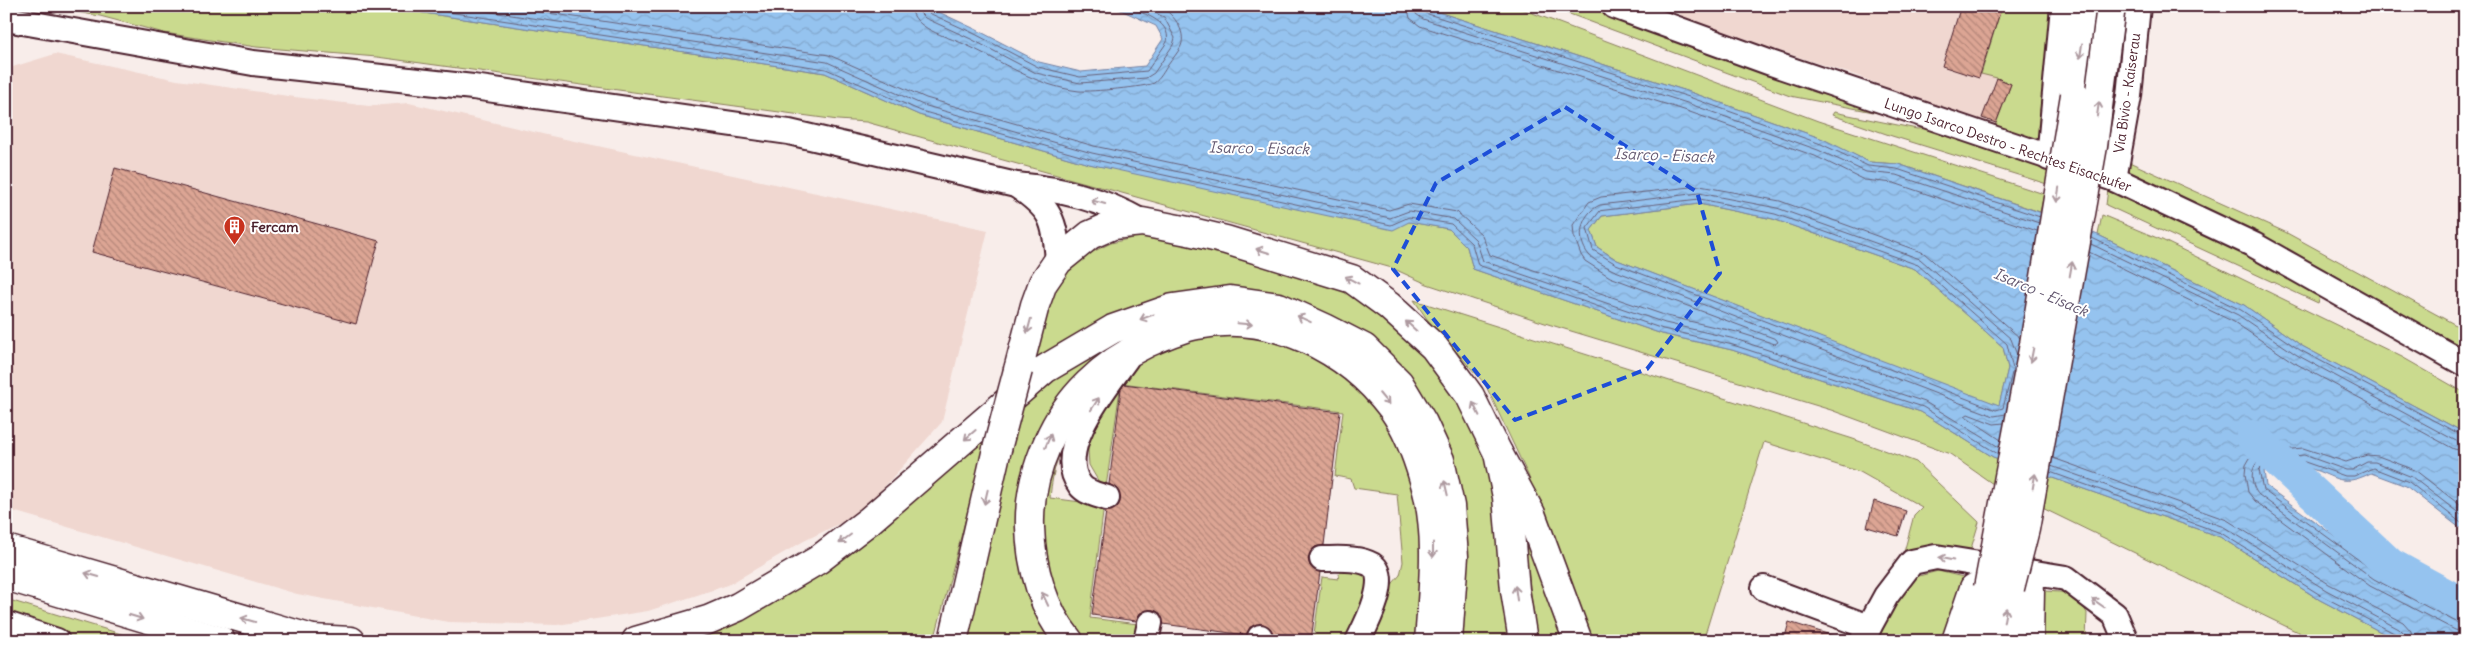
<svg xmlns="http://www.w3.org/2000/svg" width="2471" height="647" font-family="Delius,sans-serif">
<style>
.built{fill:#f0d7d0}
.green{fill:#cada8e;stroke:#8a7c5c}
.water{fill:url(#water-waves);stroke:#7781a1;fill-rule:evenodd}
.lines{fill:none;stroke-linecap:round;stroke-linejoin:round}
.shore{stroke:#686179;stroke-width:1}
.river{stroke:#95c3ef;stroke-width:34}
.building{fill:url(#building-back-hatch);stroke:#4a1f2b}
.minor-casing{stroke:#4a1f2b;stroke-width:28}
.major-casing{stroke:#4a1f2b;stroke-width:31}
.highway-casing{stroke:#4a1f2b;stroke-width:31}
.minor{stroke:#fff;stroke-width:24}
.major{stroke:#fff;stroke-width:28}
.highway{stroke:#fff;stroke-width:28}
.major-bridge-casing{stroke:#4a1f2b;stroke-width:31;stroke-linecap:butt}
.highway-bridge-casing{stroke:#4a1f2b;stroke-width:31;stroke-linecap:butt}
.major-bridge{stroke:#fff;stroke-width:28}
.highway-bridge{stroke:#fff;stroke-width:28}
.oneway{stroke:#ae9aa0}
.marked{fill:none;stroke:#1d4ed8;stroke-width:4;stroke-dasharray:10 6;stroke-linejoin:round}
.labels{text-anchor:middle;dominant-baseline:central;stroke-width:4;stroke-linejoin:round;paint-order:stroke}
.street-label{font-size:14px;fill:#4a1f2b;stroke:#fff}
.poi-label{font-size:14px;font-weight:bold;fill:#4a1f2b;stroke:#fff;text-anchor:start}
.water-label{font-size:15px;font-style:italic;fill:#645870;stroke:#fff}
</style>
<defs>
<pattern id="water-waves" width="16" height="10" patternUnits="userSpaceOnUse" patternTransform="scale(1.25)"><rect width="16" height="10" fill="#95c3ef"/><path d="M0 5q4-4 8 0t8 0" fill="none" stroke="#82a7cd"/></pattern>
<pattern id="building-back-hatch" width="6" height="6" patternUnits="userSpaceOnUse" patternTransform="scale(1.25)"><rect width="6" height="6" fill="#dca594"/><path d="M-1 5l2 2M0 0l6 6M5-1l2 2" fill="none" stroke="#b48679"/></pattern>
</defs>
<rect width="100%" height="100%" fill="#f8edea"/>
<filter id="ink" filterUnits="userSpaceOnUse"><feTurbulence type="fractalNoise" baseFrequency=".02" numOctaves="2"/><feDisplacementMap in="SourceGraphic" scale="10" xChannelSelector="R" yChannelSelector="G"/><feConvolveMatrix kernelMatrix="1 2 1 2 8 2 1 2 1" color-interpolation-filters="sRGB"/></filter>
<g filter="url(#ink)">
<g class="built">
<polygon points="1671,6 2053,6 2038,126 2043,128 2036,140 1943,111 1858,76 1690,23"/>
<polygon points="55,54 177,80 295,97 369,106 409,103 551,136 988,230 942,422 861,513 804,541 728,585 648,611 557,625 448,622 297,594 6,509 6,69"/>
</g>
<g class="green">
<polygon points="41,6 377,6 825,73 919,115 1089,164 1449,229 1467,247 1473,269 1662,334 1732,350 1921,412 1993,457 2220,537 2320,600 2398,641 2316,641 1993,484 1950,454 1831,410 1548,324 1427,284 1392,268 866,122 838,120 377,57 256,47 164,33 100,16"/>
<polygon points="1419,6 1514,6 1818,121 2044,194 2040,212 1898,164 1869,162 1820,138 1690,92"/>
<polygon points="1548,6 1588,6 1874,107 1884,114 1790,96"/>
<polygon points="2002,6 2053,6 2038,127 2043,128 2041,135 2030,141 1994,129 2011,84 1997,78 1981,74"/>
<polygon points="1834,112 1917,129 1933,128 2051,167 2047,184 1892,136 1832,115"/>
<polygon points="2127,161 2285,232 2465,330 2465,357 2122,175"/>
<polygon points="2108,189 2252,257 2321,295 2318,303 2106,205"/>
<polygon points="1699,204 1773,219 1915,269 2003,347 2008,368 1999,406 1617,260 1597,247 1591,230 1602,216"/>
<polygon points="2102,215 2162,240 2402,357 2465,393 2465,433 2302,346 2244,305 2098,235"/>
<polygon points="1141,236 1172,238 1301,273 1353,293 1414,345 1454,395 1484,452 1494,485 1520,641 1458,641 1438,434 1216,294 1027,377 1054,283 1078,259 1111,243"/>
<path d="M1414 300 1853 439 1916 462 1979 522 1970 552C1938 544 1933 542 1903 556L1914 515 1922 507 1860 472 1764 442 1703 641H1590L1528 475 1485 384 1427 319Z"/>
<polygon points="1166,319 1117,348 1025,488 1060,641 963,641 1019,418 984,448 934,641 659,641 711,628 988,433 1075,362"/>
<polygon points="1229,327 1301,342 1382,405 1423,512 1423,641 1367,641 1393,583 1400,575 1403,562 1397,494 1354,488 1351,479 1335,476 1343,411 1121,383 1106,487 1100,484 1089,465 1088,451 1091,429 1137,357"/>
<path d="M1074 423C1059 452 1053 466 1050 498L1104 505 1090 618 1138 624 1136 641H1081L1059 607 1041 551 1045 465Z"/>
<polygon points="1531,538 1571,641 1537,641 1524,539"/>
<polygon points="1341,567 1362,573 1370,580 1370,588 1348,641 1313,641 1322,577 1338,579"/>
<polygon points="1938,571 1963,577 1944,641 1877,641 1889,609 1915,577"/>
<polygon points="2044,591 2075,593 2087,613 2086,641 2042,641"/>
<polygon points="6,599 144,641 76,641 6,617"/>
</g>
<path class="water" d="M377 6H926L975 29 1039 62 1081 72 1145 66 1163 39 1156 26 1112 6H1419L1690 92 1823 139 1869 162 1898 164 2039 212 2098 235 2244 305 2302 346 2465 433V532L2406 486 2371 473C2337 490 2335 473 2303 467 2292 465 2275 468 2264 471L2266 486 2381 570 2465 614V641H2398L2320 600 2220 537 1993 457 1921 412 1732 350 1662 334 1473 269 1467 247 1449 229 1409 222 1393 230 1089 164 919 115 825 73ZM1699 204 1773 219 1915 269 2003 347 2008 368 1999 405 1617 260 1597 247 1591 230 1602 216Z"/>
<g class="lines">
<g class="shore">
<polyline points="408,6 826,69 921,111 1091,159 1391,225 1409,217 1451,224 1472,244 1478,265 1663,329 1733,345 1923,407 1998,454"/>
<polyline points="451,6 827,62 923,105 1092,153 1390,218 1409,211 1454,219 1476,240 1483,261 1665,323 1735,339 1925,402 1999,447"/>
<polyline points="501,6 829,55 926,98 1094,146 1389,210 1409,204 1457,212 1482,235 1490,255 1667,316 1737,332 1775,344 1778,342 1776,339 1610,277 1585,261 1581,255 1574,236 1573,225 1589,202 1601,197 1700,186 1780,201 1924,253 2020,338"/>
<path d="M911 6C912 29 946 36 964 44 1002 61 1035 86 1079 91 1090 92 1146 87 1154 83 1160 79 1164 71 1168 65 1172 59 1178 53 1181 46 1187 31 1172 12 1159 6"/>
<polyline points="919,6 920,13 925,18 971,39 1036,73 1080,83 1146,78 1154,73 1173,45 1175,38 1164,17 1140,6"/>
<path d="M925 6 929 13 973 33 1038 67 1080 77 1147 71 1167 42C1172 20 1139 12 1124 6"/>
<polyline points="1407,6 1410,18 1420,26 1684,110 1815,156 1864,180 1894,183 2037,231"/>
<polyline points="1415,6 1416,14 1423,19 1687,103 1818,150 1866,172 1896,175 2039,223"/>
<polyline points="1421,6 1425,13 1689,97 1821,144 1868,166 1897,169 2040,217"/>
<polygon points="1700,199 1775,214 1918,265 2007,344 2013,369 2003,408 1996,410 1616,264 1593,250 1587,228 1600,211"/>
<polyline points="2092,238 2241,310 2300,350 2465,437"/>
<polyline points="2091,244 2238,315 2297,355 2458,442 2465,444"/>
<polyline points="2089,252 2234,322 2293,362 2454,449 2465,451"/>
<path d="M2006 414 1994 416 1613 270C1605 266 1595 261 1589 255 1575 239 1581 213 1600 205L1699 193 1777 208 1920 259 2011 339 2017 355"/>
<polyline points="2001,440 1965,416 1968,414 1994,424 2004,423"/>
<polyline points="2053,458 2227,520 2329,584 2403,622 2411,631 2413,641"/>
<polyline points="2051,466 2224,527 2326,590 2399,629 2404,634 2405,641"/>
<polyline points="2050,472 2221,533 2322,596 2396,634 2399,641"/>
<polyline points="2465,509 2415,470 2378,456 2367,455 2346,462 2303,448 2262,452 2250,458 2246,465 2245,474 2248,492 2255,501 2370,586 2455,630 2465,632"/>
<path d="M2465 518 2412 477 2375 462H2367L2352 470H2346L2304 455 2262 459C2249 465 2250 486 2259 495L2374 579 2458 623 2465 624"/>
<polyline points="2465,526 2409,482 2373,468 2354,476 2345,476 2302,461 2264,465 2259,470 2263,490 2378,574 2465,618"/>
</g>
<polyline class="river" points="2253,437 2390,565 2465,606"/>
</g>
<g class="building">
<polygon points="1961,6 2002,6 1979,78 1942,66"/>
<polygon points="1997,78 2011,84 1996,123 1982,118"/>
<polygon points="115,168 379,241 356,324 92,252"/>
<polygon points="1124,384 1340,412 1324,545 1315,547 1308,559 1310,566 1320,572 1311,641 1273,639 1270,628 1263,624 1250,627 1246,635 1163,624 1160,613 1152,610 1140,613 1136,621 1092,615 1106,511 1116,508 1120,502 1117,489 1109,484 1121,389"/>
<polygon points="1874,501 1906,511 1898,536 1867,527"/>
<polygon points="1789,622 1837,637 1837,641 1784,641"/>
</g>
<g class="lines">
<defs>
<g id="minor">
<polyline points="1614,6 1771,63 2114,179 2254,245 2465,364"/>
<path d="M6 19 253 63 473 87 789 132 1016 185C1062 189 1102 199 1142 222"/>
<polyline points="2049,158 2063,6"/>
<polyline points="2114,179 2129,96 2138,6"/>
<path d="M1016 185C1051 209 1055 218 1058 261"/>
<path d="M1107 498C1098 495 1086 493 1080 485 1053 450 1106 387 1126 359"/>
<path d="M1322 559C1337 559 1359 557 1372 565 1391 578 1366 625 1358 641"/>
<polyline points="1764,588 1869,627 1863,640"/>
<polyline points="6,624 57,641"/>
<polyline points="1869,627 1886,596 1912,562 1936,557 2066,578 2115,615 2126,641"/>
<polyline points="1146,641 1150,623"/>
<polyline points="1259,641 1260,637"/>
</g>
<g id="major">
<polyline points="1018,370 1035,305 1043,283 1058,261 1090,235 1113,225 1142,222 1188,231 1226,240 1352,279 1389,306 1434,347 1470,396 1498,453 1507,497 1515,590 1523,641"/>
<polyline points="953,641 997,449"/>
</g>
<g id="highway">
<polyline points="2075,95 2086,6"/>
<polyline points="1498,453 1531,514 1578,641"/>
<polyline points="6,549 319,641"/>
<polyline points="6,576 221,641"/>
<polyline points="312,639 351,641"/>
<polyline points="636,641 708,620 738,607 818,560 870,520 1045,369 1113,329 1173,308 1230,300 1279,307 1325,328 1364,348 1399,383 1423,423 1440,460 1450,506 1454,556 1448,641"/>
<path d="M1069 641C1043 610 1031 567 1030 527 1029 498 1036 469 1048 442 1067 397 1103 364 1147 343 1163 336 1180 328 1197 325 1271 310 1348 349 1392 408 1407 429 1417 456 1424 480 1440 531 1433 588 1429 641"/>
<polyline points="1956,641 1974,588"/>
<polyline points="1978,641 1987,594"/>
<polyline points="2000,641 2010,588"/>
<polyline points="2029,641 2030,590"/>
</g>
</defs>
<use href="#minor" class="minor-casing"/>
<use href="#major" class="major-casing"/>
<use href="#highway" class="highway-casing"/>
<use href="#minor" class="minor"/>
<use href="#major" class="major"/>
<use href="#highway" class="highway"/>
<defs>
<polyline id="major-bridge" points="997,449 1018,370"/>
<g id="highway-bridge">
<polyline points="1988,588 2034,344 2075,95"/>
<polyline points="2010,588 2025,529 2093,146 2111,6"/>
</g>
</defs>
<use href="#major-bridge" class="major-bridge-casing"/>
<use href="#highway-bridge" class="highway-bridge-casing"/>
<use href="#major-bridge" class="major-bridge"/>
<use href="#highway-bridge" class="highway-bridge"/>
</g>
<defs><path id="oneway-shaft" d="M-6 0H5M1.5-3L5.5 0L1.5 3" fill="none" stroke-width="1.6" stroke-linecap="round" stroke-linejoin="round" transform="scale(1.25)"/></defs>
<g class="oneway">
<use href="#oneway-shaft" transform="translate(2081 51) rotate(98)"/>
<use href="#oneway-shaft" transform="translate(2098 109) rotate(-82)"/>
<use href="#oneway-shaft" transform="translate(2058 195) rotate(99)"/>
<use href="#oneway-shaft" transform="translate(1098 202) rotate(-165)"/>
<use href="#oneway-shaft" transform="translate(1263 251) rotate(-163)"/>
<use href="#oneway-shaft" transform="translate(2071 269) rotate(-80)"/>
<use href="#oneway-shaft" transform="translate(1352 280) rotate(-152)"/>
<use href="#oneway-shaft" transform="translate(1147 317) rotate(160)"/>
<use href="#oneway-shaft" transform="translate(1304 319) rotate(-155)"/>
<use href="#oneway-shaft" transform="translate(1245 324) rotate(5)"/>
<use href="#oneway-shaft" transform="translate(1029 326) rotate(105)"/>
<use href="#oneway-shaft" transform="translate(1411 326) rotate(-138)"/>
<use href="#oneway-shaft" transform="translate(2032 355) rotate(101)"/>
<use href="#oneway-shaft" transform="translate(1384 399) rotate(50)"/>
<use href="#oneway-shaft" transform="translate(1095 404) rotate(-57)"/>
<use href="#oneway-shaft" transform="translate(1476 409) rotate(-117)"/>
<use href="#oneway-shaft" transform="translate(970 435) rotate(139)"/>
<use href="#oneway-shaft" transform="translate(1048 441) rotate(-67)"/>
<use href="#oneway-shaft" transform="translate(2034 481) rotate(-80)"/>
<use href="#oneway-shaft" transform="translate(1446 488) rotate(-103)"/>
<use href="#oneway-shaft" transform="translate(986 497) rotate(103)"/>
<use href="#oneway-shaft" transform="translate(845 539) rotate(143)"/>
<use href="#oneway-shaft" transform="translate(1433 550) rotate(90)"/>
<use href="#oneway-shaft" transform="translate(1946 559) rotate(-169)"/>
<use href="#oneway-shaft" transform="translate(92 575) rotate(-164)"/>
<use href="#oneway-shaft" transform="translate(1516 593) rotate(-98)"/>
<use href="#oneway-shaft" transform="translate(1045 599) rotate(-115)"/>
<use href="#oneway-shaft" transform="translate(2098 603) rotate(-145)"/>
<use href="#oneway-shaft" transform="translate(2005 615) rotate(-80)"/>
<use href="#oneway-shaft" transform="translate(136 617) rotate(17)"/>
<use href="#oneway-shaft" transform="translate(248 620) rotate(-164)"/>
</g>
</g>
<path class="marked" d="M1565 107 1697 192 1720 273 1647 369 1515 420 1393 269 1436 183Z"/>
<defs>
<symbol id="building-pin" viewBox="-11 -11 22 30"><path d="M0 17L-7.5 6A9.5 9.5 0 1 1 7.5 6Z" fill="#c8321e" stroke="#fff"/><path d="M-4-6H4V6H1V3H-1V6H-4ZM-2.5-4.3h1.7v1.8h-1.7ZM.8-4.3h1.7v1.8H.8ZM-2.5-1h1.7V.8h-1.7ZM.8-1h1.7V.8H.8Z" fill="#fff"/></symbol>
</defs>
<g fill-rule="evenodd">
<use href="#building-pin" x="222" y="214" width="25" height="34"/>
</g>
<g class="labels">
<g class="street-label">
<text transform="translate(2127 93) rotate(-82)">Via Bivio - Kaiserau</text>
<text transform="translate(2008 145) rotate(19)">Lungo Isarco Destro - Rechtes Eisackufer</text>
</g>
<g class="poi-label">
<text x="251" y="227">Fercam</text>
</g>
<g class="water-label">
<text transform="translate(1259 148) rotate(1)">Isarco - Eisack</text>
<text transform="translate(1664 155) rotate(2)">Isarco - Eisack</text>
<text transform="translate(2041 292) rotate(23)">Isarco - Eisack</text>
</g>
</g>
<rect width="2471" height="647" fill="none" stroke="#fff" stroke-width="25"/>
<rect x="12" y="12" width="2446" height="622" fill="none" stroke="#4a1f2b" stroke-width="2" filter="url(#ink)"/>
</svg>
